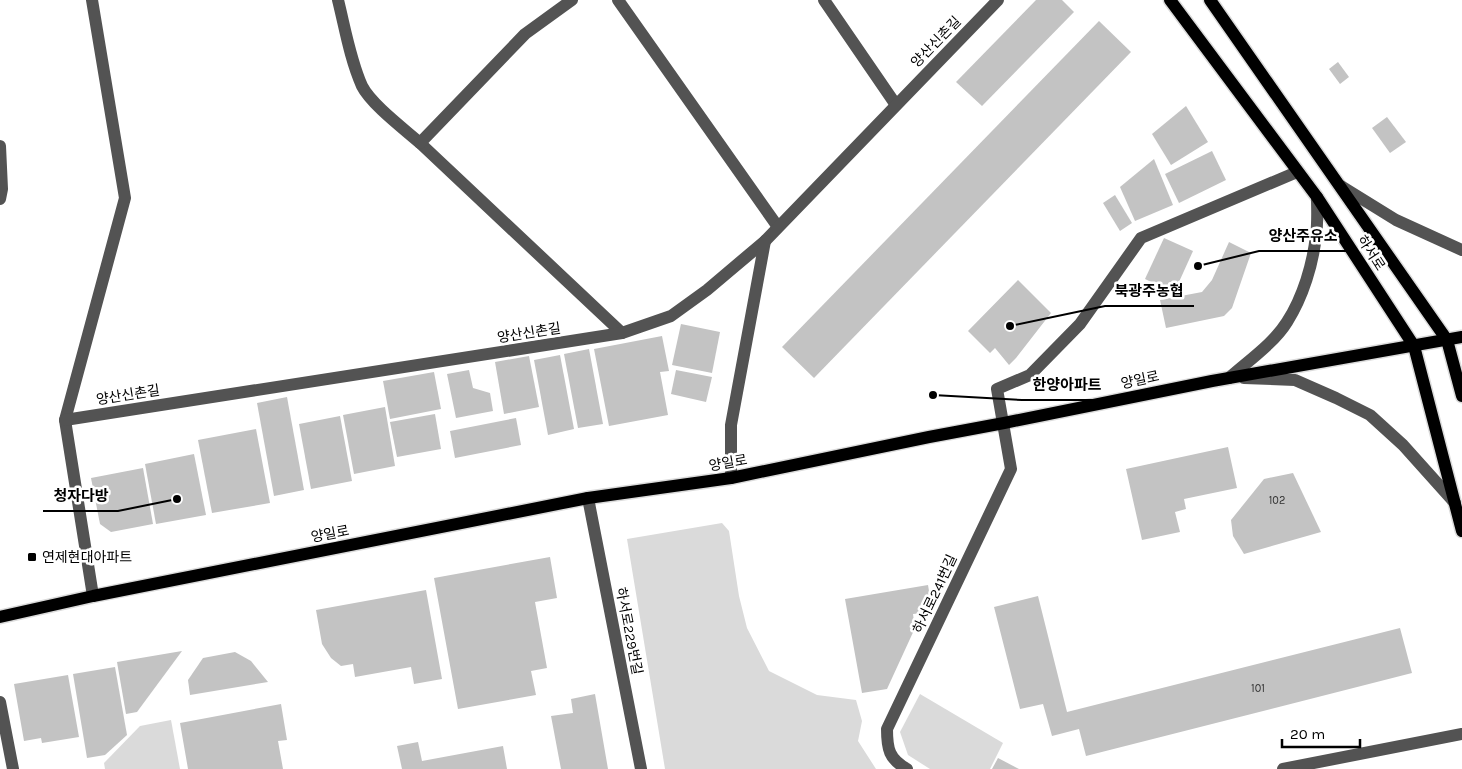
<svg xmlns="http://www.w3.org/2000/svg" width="1462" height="769" font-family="Karla,'Noto Sans KR',sans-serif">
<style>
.green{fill:#dadada}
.building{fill:#c3c3c3}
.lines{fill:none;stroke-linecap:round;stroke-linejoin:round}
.major-casing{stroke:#dbdbdb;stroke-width:15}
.minor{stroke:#535353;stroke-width:12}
.major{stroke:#000;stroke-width:12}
.poi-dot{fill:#000;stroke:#fff;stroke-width:2}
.labels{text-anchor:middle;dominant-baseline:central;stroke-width:5;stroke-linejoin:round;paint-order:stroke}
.number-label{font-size:11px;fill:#313131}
.street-label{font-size:14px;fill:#000;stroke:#fff}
.poi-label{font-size:14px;fill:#000;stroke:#fff;text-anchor:start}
.leader{fill:none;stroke:#000;stroke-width:2}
.callout-dot{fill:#000;stroke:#fff;stroke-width:2}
.callout-label{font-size:15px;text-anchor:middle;font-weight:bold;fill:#000;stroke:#fff;stroke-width:5;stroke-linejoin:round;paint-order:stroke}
</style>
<rect width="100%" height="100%" fill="#fff"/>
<g class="green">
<polygon points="722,523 729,531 739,596 747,628 769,671 817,695 856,700 862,721 858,741 876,769 665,769 627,539"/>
<polygon points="920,694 1003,743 990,769 930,769 908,755 900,732"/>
<polygon points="171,720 180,769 105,769 104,763 140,726"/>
</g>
<g class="building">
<polygon points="1036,0 1062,0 1074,12 982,106 956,82"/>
<polygon points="1099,21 1131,52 814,378 782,347"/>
<polygon points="1338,62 1349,77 1340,84 1329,69"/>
<polygon points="1186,106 1208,142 1171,165 1152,134"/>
<polygon points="1387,117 1406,142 1390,153 1372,128"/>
<polygon points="1212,151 1226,180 1179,203 1165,174"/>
<polygon points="1154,159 1173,205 1135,221 1120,187"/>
<polygon points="1115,195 1132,223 1120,231 1103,203"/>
<polygon points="1164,238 1193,251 1174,293 1145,279"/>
<polygon points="1229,242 1251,253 1232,308 1224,316 1166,328 1160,300 1202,292 1212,280"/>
<polygon points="1018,280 1051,313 1016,358 1009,365 995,348 990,353 968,331"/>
<polygon points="681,324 720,332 712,373 672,365"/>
<polygon points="662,336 669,371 660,372 668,415 609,426 594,349"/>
<polygon points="589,349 603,424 578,428 564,354"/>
<polygon points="560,355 574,429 548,435 534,360"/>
<polygon points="529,356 539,407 504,414 495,362"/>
<polygon points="469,370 473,388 490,393 493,411 456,418 447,374"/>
<polygon points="676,370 712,377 706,402 671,394"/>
<polygon points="434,372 441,409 390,419 383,381"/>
<polygon points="287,397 304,490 274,496 257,403"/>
<polygon points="385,407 395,466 354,474 343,415"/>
<polygon points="435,414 441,449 397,457 390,422"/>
<polygon points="340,416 352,481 311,489 299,424"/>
<polygon points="516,418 521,445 455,458 450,431"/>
<polygon points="256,429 270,503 212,513 198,440"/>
<polygon points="1228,447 1237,488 1184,499 1186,509 1175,512 1180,532 1142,540 1126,469"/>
<polygon points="194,454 206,515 156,524 145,464"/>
<polygon points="143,468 153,524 111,532 100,524 91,478"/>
<polygon points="1293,473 1321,532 1244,554 1233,536 1231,520 1264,479"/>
<polygon points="550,557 557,598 535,602 547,668 531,671 536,695 458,709 434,578"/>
<polygon points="928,585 931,603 921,605 923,613 913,614 915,628 887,689 862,693 845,599"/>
<polygon points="426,590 442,679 414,684 411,667 355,677 353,664 341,666 331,658 322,644 316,610"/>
<polygon points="1038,596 1067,712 1400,628 1412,673 1086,756 1079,729 1052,736 1043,704 1020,709 994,607"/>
<polygon points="182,651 137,712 126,714 117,662"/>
<polygon points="235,652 251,661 268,682 190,695 188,680 203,658"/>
<polygon points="115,667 127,735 105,755 87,758 73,674"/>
<polygon points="68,675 79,737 42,743 41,738 24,741 14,684"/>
<polygon points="595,694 608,769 561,769 551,716 573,713 571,699"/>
<polygon points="281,704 287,740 278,741 283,769 188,769 180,723"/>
<polygon points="418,742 422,761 503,746 507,769 402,769 397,746"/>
<polygon points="998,758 1019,769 992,769"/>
</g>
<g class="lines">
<defs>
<g id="major">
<polyline points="1170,0 1317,197 1414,346 1462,531"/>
<polyline points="1210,0 1447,340 1462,396"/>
<polyline points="0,617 93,596 588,498 731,478 929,437 1004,423 1212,381 1462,337"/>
</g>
</defs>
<use href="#major" class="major-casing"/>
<g class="minor">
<polyline points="92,0 125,198 65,420 93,596"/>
<path d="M338 0C345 28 350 59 362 86 371 104 404 129 420 143L622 333"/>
<polyline points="618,0 778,227"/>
<polyline points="824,0 896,105"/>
<polyline points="420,143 525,34 572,0"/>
<polyline points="0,146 2,189 0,199"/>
<polyline points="1341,186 1396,220 1462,250"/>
<path d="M1229 378C1248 361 1274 343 1287 322 1303 297 1313 264 1316 235 1318 223 1317 209 1317 197"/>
<polyline points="1244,378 1295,380 1336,398 1370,415 1403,445 1455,503"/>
<polyline points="65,420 622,333 671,316 707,290 765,241 998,0"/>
<polyline points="731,478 731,425 765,241"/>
<polyline points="588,498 641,769"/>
<polyline points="0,702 13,769"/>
<path d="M907 769C889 759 887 749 887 729L1011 469 997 389 1030 375 1080 324 1141 238 1297 172"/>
<polyline points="1283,769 1462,734"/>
</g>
<use href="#major" class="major"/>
</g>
<rect class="poi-dot" x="27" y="552" width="10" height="10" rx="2.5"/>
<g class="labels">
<g class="number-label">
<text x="1277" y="500">102</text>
<text x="1258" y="688">101</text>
</g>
<g class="street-label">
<text transform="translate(936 42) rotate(-46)">양산신촌길</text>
<text transform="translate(1371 253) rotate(57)">하서로</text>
<text transform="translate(529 333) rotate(-9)">양산신촌길</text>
<text transform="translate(1140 380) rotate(-12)">양일로</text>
<text transform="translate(128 395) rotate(-9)">양산신촌길</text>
<text transform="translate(728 463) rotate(-10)">양일로</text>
<text transform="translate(330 534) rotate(-11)">양일로</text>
<text transform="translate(935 594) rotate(-65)">하서로241번길</text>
<text transform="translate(629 631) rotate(79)">하서로229번길</text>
</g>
<g class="poi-label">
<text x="42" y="557">연제현대아파트</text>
</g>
</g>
<path class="leader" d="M1198 266L1259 251H1348M1010 326L1105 306H1194M933 395L1022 400H1111M177 499L118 511H43"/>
<g class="callout-dot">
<circle cx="1198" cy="266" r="5"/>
<circle cx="1010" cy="326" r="5"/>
<circle cx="933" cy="395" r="5"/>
<circle cx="177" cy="499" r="5"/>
</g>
<g class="callout-label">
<text x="1303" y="241">양산주유소</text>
<text x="1149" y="296">북광주농협</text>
<text x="1067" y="390">한양아파트</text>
<text x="81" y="501">청자다방</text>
</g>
<path d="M1282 739v8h78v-8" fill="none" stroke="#000000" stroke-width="2.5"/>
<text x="1290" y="739" font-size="15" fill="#000000" stroke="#ffffff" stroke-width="4" paint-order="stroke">20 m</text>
</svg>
